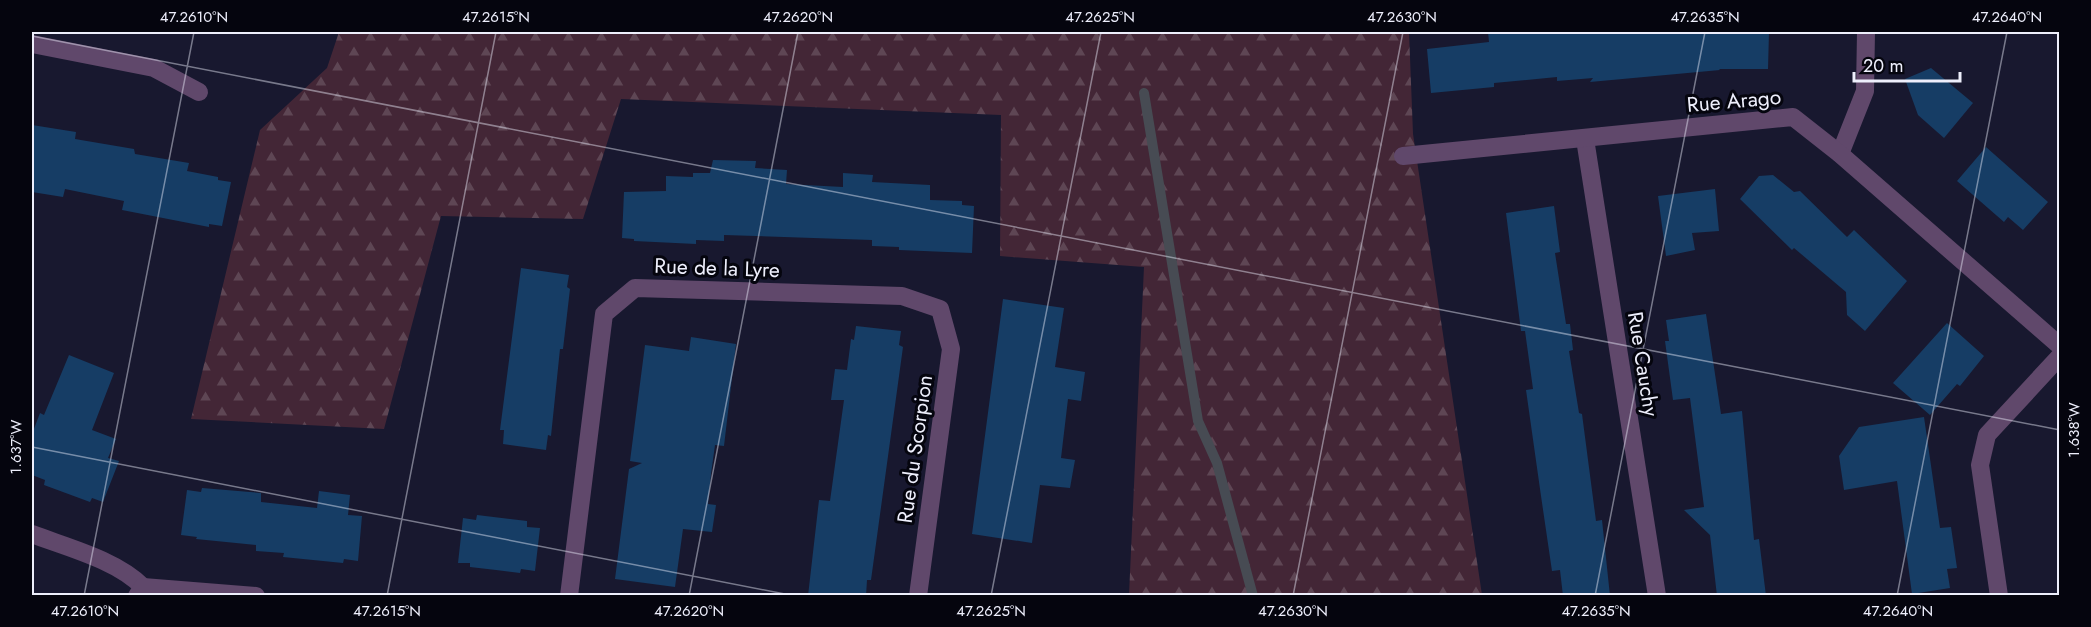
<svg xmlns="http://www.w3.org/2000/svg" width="2091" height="627" font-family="Jost,sans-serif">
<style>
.forest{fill:url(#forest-firs)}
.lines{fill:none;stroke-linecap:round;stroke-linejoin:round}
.stream{stroke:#474b53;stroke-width:10}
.building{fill:#163d65}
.minor{stroke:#60486b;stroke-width:18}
.ticks{fill:none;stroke:#eeeffc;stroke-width:1.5;stroke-opacity:0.45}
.labels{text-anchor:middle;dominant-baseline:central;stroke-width:6;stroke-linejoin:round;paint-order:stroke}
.street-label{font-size:21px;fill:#eeeffc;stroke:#05050e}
.neatline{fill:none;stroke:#eeeffc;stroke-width:2}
.ticks-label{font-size:15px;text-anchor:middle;fill:#eeeffc}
</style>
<defs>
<pattern id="forest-firs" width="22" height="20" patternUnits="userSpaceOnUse" patternTransform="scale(1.5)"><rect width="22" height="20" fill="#432636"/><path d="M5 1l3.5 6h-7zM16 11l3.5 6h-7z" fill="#5e4654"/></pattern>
</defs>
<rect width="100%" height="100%" fill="#18182f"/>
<polygon class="forest" points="339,32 1409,32 1413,134 1482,595 1129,595 1144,267 1000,256 1001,115 621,99 583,219 441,216 384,429 191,419 260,130 327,68"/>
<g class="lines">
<polyline class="stream" points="1144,93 1198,421 1217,463 1253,596"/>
</g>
<g class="building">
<polygon points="1488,32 1769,32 1768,69 1719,69 1720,70 1590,82 1593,78 1557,81 1557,77 1494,83 1494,87 1431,93 1427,49 1489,42"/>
<polygon points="1931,68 1973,103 1944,138 1918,115 1905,79"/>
<polygon points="32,125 76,132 75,139 134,149 135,154 189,163 187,171 218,177 218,180 231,182 222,226 209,224 209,227 122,210 124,201 65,189 63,197 32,192"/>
<polygon points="1986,147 2048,202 2023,230 2008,217 2004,222 1957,181"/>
<polygon points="713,160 756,161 755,168 787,170 786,184 843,187 843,173 873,175 872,182 930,185 930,200 962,201 962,205 974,206 972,253 899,250 899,247 872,246 872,240 724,235 724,241 696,240 696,244 634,241 634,239 622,238 624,192 666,191 666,176 693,177 693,173 710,173"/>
<polygon points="1773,175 1794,192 1800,191 1847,237 1854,230 1907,281 1865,331 1847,315 1846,292 1794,248 1792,250 1740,199 1759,176"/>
<polygon points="1715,189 1719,231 1692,233 1695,250 1666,256 1658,196"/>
<polygon points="1554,206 1560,252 1555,253 1566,324 1570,324 1573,350 1569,351 1579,413 1582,414 1596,521 1602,520 1610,596 1563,596 1560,570 1552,571 1541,496 1526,390 1533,389 1525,331 1521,331 1506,213"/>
<polygon points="521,268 569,275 567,287 570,289 563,349 560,349 551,436 548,435 546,450 503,444 504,430 500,430"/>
<polygon points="1003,299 1064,308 1055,367 1085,372 1081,401 1068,399 1061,458 1075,460 1070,488 1040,485 1032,543 972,534"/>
<polygon points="1706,314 1721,414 1742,411 1754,540 1759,539 1766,596 1717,596 1710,535 1684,510 1704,507 1690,398 1673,400 1665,341 1669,341 1666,320"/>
<polygon points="1947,323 1984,356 1960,386 1957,384 1930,415 1893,383"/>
<polygon points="856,326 901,331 899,345 903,347 871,580 867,580 866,596 808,596 819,500 830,501 844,400 831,400 835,369 847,370 851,339 854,340"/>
<polygon points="691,337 736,344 724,446 715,445 711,474 708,504 716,505 712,532 683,529 675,587 615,579 629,469 642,463 630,461 645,345 689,351"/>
<polygon points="69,355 114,373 92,430 116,439 108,458 119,461 103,502 92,498 90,502 44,485 45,480 32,475 32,434 40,413 44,415"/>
<polygon points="1924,417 1940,528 1951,527 1957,568 1947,569 1950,588 1912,594 1897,481 1844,490 1839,456 1859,427"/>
<polygon points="202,488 261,493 261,502 317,508 319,491 350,495 348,515 362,516 358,561 344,559 343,563 283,557 284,553 256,551 256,545 196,539 197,537 181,535 187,490 201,492"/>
<polygon points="477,515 527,521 527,527 540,528 535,571 521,569 520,573 496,570 470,567 470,563 458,563 463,518 476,520"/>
</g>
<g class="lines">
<g class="minor">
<polyline points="32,44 154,68 199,92"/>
<polyline points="1585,139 1657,596"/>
<polyline points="1840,154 1865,91 1866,32"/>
<polyline points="1403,156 1793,117 1840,154 2060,346"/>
<path d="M32 534C66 547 117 560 143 587"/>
<polyline points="137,596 143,587 256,596"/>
<polyline points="569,596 604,314 635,288 902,296 940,309 951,349 918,596"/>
<polyline points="1999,596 1980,465 1987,435 2060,356"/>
</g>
</g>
<path class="ticks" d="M32 36 2060 430M32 447 795 596M84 596 194 32M387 596 496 32M689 596 798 32M991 596 1101 32M1293 596 1403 32M1595 596 1705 32M1897 596 2007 32"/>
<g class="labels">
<g class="street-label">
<text transform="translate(1734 101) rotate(-5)">Rue Arago</text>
<text transform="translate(717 268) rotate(2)">Rue de la Lyre</text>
<text transform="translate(1643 364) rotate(81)">Rue Cauchy</text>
<text transform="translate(915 449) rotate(-82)">Rue du Scorpion</text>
</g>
</g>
<rect width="2091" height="627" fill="none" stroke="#05050e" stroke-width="66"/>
<path d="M1854 72v9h106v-9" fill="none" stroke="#eeeffc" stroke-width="3"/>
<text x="1863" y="72" font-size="18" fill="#eeeffc" stroke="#05050e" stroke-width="4.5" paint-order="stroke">20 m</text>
<rect x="33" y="33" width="2025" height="561" class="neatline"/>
<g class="ticks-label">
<text x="194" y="22">47.2610°N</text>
<text x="496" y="22">47.2615°N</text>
<text x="798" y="22">47.2620°N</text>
<text x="1100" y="22">47.2625°N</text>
<text x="1402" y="22">47.2630°N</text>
<text x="1705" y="22">47.2635°N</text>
<text x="2007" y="22">47.2640°N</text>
<text transform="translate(2074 430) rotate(-90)" y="5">1.638°W</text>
<text transform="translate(16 447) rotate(-90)" y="5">1.637°W</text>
<text x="85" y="616">47.2610°N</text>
<text x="387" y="616">47.2615°N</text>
<text x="689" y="616">47.2620°N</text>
<text x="991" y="616">47.2625°N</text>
<text x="1293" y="616">47.2630°N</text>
<text x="1596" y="616">47.2635°N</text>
<text x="1898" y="616">47.2640°N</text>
</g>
</svg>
